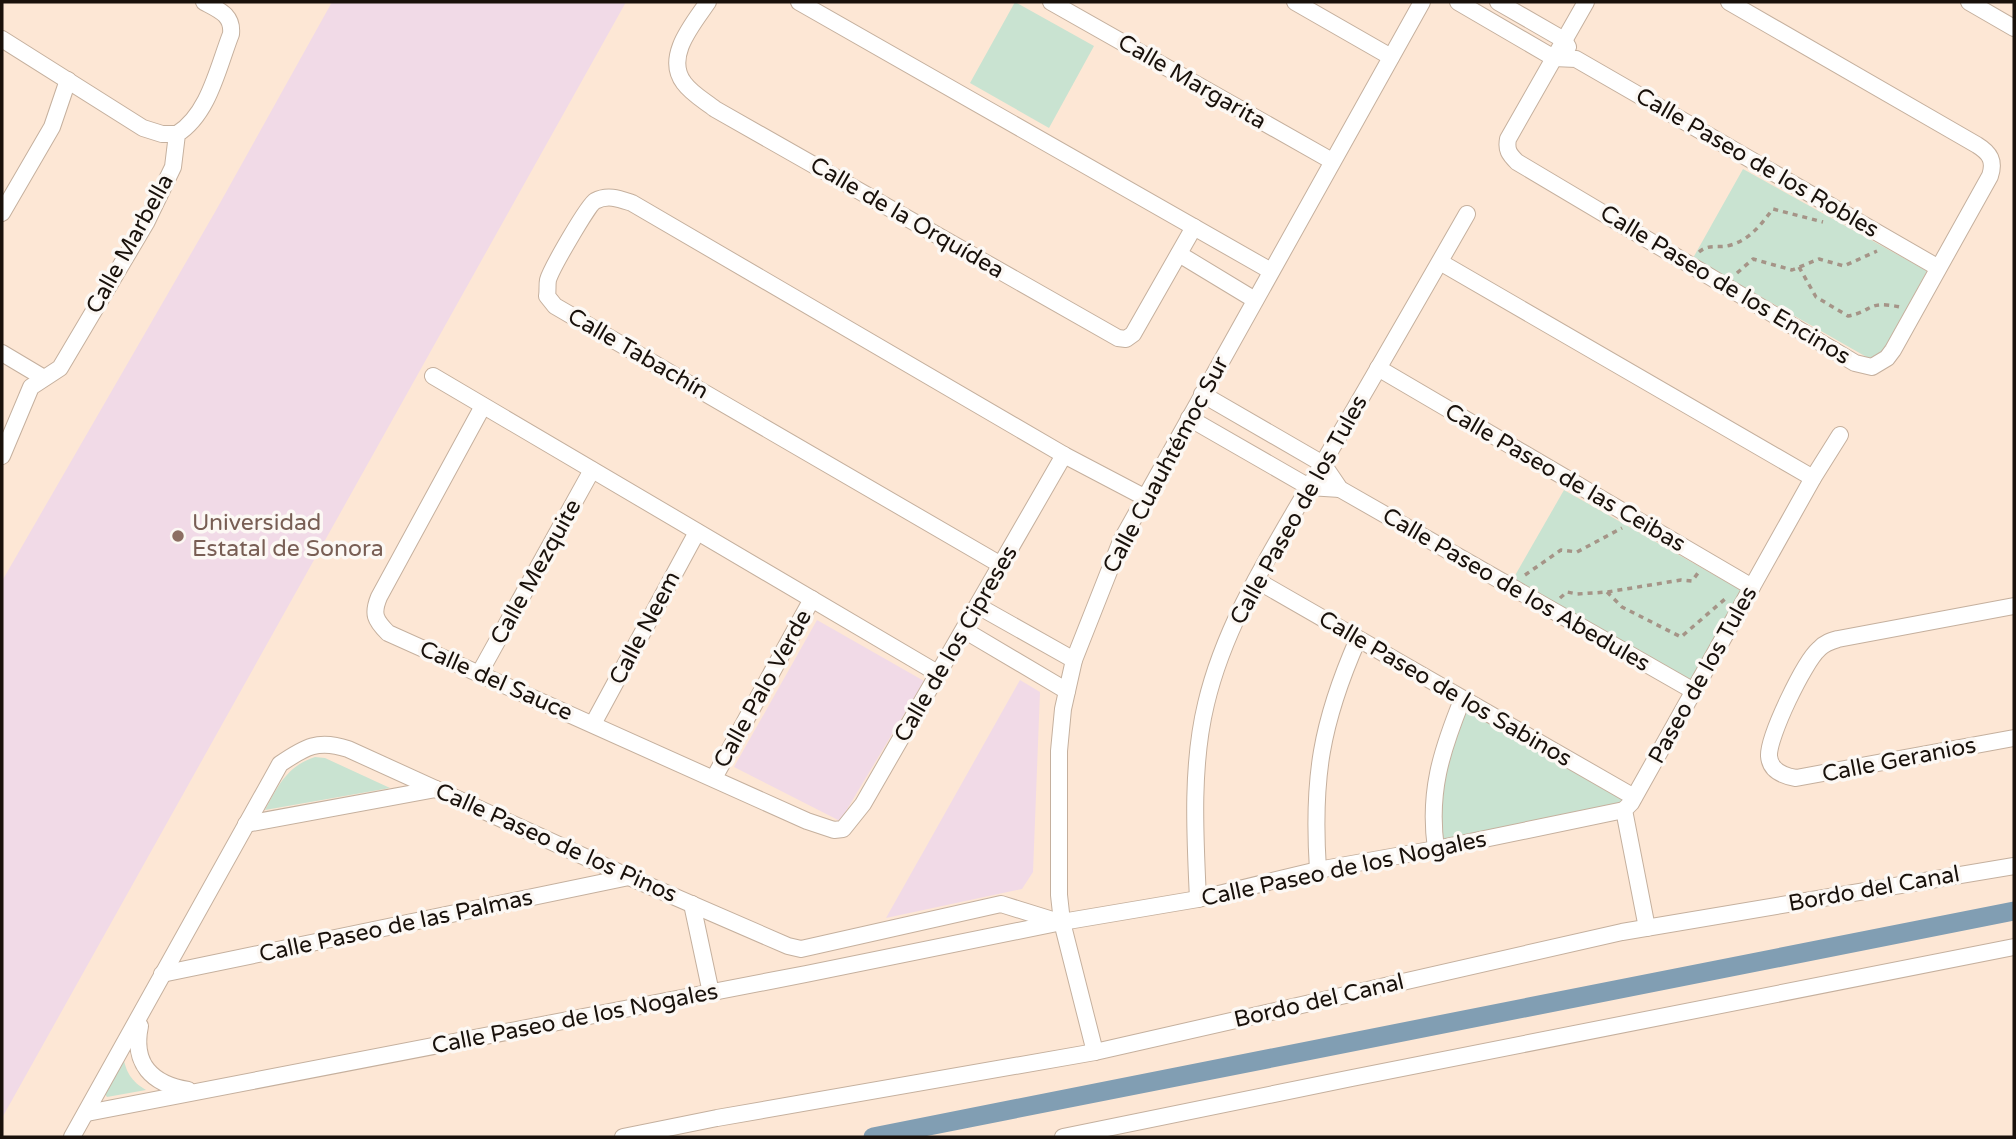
<svg xmlns="http://www.w3.org/2000/svg" width="2016" height="1139" font-family="'Varela Round',sans-serif">
<style>
.education{fill:#f1dae7}
.green{fill:#c9e3d1}
.lines{fill:none;stroke-linecap:round;stroke-linejoin:round}
.canal{stroke:#819eb3;stroke-width:19}
.street-casing{stroke:#c5b09e;stroke-width:18}
.path{stroke:#a59487;stroke-width:3.5;stroke-dasharray:5 5;stroke-linecap:butt}
.street{stroke:#fff;stroke-width:16}
.education-dot{fill:#8d6e63;stroke:#fcf8f4;stroke-width:2.5}
.labels{text-anchor:middle;dominant-baseline:central;stroke-width:7;stroke-linejoin:round;paint-order:stroke}
.street-label{font-size:23px;fill:#19110b;stroke:#fcf8f4}
.education-label{font-size:23px;fill:#785e54;stroke:#fcf8f4;text-anchor:start}
</style>
<rect width="100%" height="100%" fill="#fde7d5"/>
<g class="education">
<polygon points="332,2 626,2 2,1118 2,581 215,212"/>
<polygon points="817,620 924,681 840,821 734,767"/>
<polygon points="1020,680 1040,692 1033,872 1022,889 886,918"/>
</g>
<g class="green">
<polygon points="1015,2 1094,46 1049,128 970,83"/>
<polygon points="1743,169 1927,271 1877,363 1693,258"/>
<polygon points="1564,490 1748,594 1695,683 1513,579"/>
<polygon points="1469,703 1634,800 1439,854 1443,765"/>
<path d="M315 757 325 758 390 788 265 810C278 786 287 766 315 757Z"/>
<path d="M123 1056C126 1072 131 1081 146 1090L107 1097 105 1094Z"/>
</g>
<g class="lines">
<polyline class="canal" points="873,1137 2014,911"/>
<defs>
<g id="street">
<path d="M708 2C693 24 664 57 684 83 692 94 705 101 715 109L1118 338 1126 339 1133 334 1194 227"/>
<polyline points="799,2 1271,271"/>
<polyline points="1051,2 1332,161"/>
<polyline points="1295,2 1391,57"/>
<polyline points="1458,2 1554,58 1576,59 1937,267"/>
<polyline points="1498,2 1564,40 1568,47"/>
<path d="M1586 2 1508 139C1506 150 1509 154 1517 162L1855 363 1872 367 1887 358 1893 350 1990 176C1995 161 1990 153 1977 145L1729 2"/>
<polyline points="1969,2 2014,28"/>
<polyline points="2,39 143,128 162,134 177,134"/>
<polyline points="2,213 52,127 68,80"/>
<polyline points="1179,254 1255,300"/>
<polyline points="1440,262 1813,478"/>
<polyline points="2,353 44,378"/>
<polyline points="1378,368 1752,587"/>
<polyline points="433,376 939,674"/>
<polyline points="1202,394 1323,464 1340,489 1692,690"/>
<path d="M483 406 379 597C372 614 375 620 388 633L807 821 834 830 843 829 863 804 1064 455"/>
<polyline points="1189,418 1309,487 1340,489"/>
<path d="M2 456 31 387 60 368 146 223 173 167 177 134C209 114 218 67 231 34 233 15 219 10 204 2"/>
<path d="M1001 565 555 306 547 296C548 291 547 285 548 280 551 269 588 205 595 201 608 194 620 199 632 203L1064 455 1144 497"/>
<polyline points="1256,580 1634,797"/>
<polyline points="978,606 1074,660"/>
<path d="M2014 606 1838 639C1831 641 1824 643 1819 649 1804 662 1768 737 1769 756 1770 771 1784 776 1796 778L2014 738"/>
<polyline points="964,630 1067,691"/>
<polyline points="479,674 592,470"/>
<polyline points="593,724 697,532"/>
<polyline points="714,778 812,599"/>
<polyline points="246,824 436,789"/>
<path d="M1436 849C1428 793 1441 752 1462 700"/>
<path d="M1318 870C1312 779 1321 723 1358 639"/>
<path d="M1198 899C1195 835 1191 766 1206 704 1225 623 1272 551 1313 480 1365 392 1416 303 1467 214"/>
<polyline points="692,904 711,993"/>
<polyline points="1647,928 1624,810 1631,803 1813,478 1840,435"/>
<polyline points="162,974 629,877"/>
<path d="M140 1026C132 1064 152 1084 188 1090"/>
<polyline points="1095,1052 1062,922 1059,895 1059,751 1063,709 1074,660 1121,541 1422,2"/>
<polyline points="87,1113 806,974 1062,922 1198,899 1318,870 1436,849 1624,810"/>
<path d="M72 1137 280 764C305 747 318 739 348 749L629 877 788 946 801 949 1001 904 1059 922"/>
<polyline points="623,1137 717,1118 1095,1052 1622,932 2014,866"/>
<polyline points="1063,1137 1352,1078 2014,947"/>
</g>
</defs>
<use href="#street" class="street-casing"/>
<g class="path">
<path d="M1699 252C1709 243 1719 249 1731 245 1751 239 1761 224 1773 209L1823 222"/>
<path d="M1799 267 1816 297 1848 316C1874 311 1867 300 1900 307"/>
<polyline points="1737,273 1753,259 1792,270 1819,259 1844,266 1877,251"/>
<polyline points="1525,575 1561,550 1577,552 1622,528"/>
<polyline points="1607,592 1622,607 1681,637 1725,599"/>
<polyline points="1560,598 1567,592 1577,594 1607,592 1681,580 1692,581 1698,573"/>
</g>
<use href="#street" class="street"/>
</g>
<circle class="education-dot" cx="178" cy="536" r="7"/>
<g class="labels">
<g class="street-label">
<text transform="translate(1192 82) rotate(30)">Calle Margarita</text>
<text transform="translate(1757 163) rotate(30)">Calle Paseo de los Robles</text>
<text transform="translate(907 218) rotate(30)">Calle de la Orquídea</text>
<text transform="translate(130 244) rotate(-61)">Calle Marbella</text>
<text transform="translate(1725 285) rotate(31)">Calle Paseo de los Encinos</text>
<text transform="translate(638 354) rotate(30)">Calle Tabachín</text>
<text transform="translate(1166 465) rotate(-62)">Calle Cuauhtémoc Sur</text>
<text transform="translate(1565 478) rotate(30)">Calle Paseo de las Ceibas</text>
<text transform="translate(1299 510) rotate(-61)">Calle Paseo de los Tules</text>
<text transform="translate(536 572) rotate(-61)">Calle Mezquite</text>
<text transform="translate(1516 590) rotate(30)">Calle Paseo de los Abedules</text>
<text transform="translate(645 628) rotate(-62)">Calle Neem</text>
<text transform="translate(956 644) rotate(-60)">Calle de los Cipreses</text>
<text transform="translate(1703 675) rotate(-61)">Paseo de los Tules</text>
<text transform="translate(496 681) rotate(24)">Calle del Sauce</text>
<text transform="translate(763 689) rotate(-61)">Calle Palo Verde</text>
<text transform="translate(1445 689) rotate(30)">Calle Paseo de los Sabinos</text>
<text transform="translate(1899 760) rotate(-11)">Calle Geranios</text>
<text transform="translate(556 843) rotate(24)">Calle Paseo de los Pinos</text>
<text transform="translate(1344 869) rotate(-12)">Calle Paseo de los Nogales</text>
<text transform="translate(1874 889) rotate(-10)">Bordo del Canal</text>
<text transform="translate(396 926) rotate(-12)">Calle Paseo de las Palmas</text>
<text transform="translate(1319 1001) rotate(-13)">Bordo del Canal</text>
<text transform="translate(575 1019) rotate(-11)">Calle Paseo de los Nogales</text>
</g>
<g class="education-label">
<text x="192" y="523">Universidad<tspan x="192" dy="26">Estatal de Sonora</tspan></text>
</g>
</g>
<rect width="2016" height="1139" fill="none" stroke="#19110b" stroke-width="7"/>
</svg>
